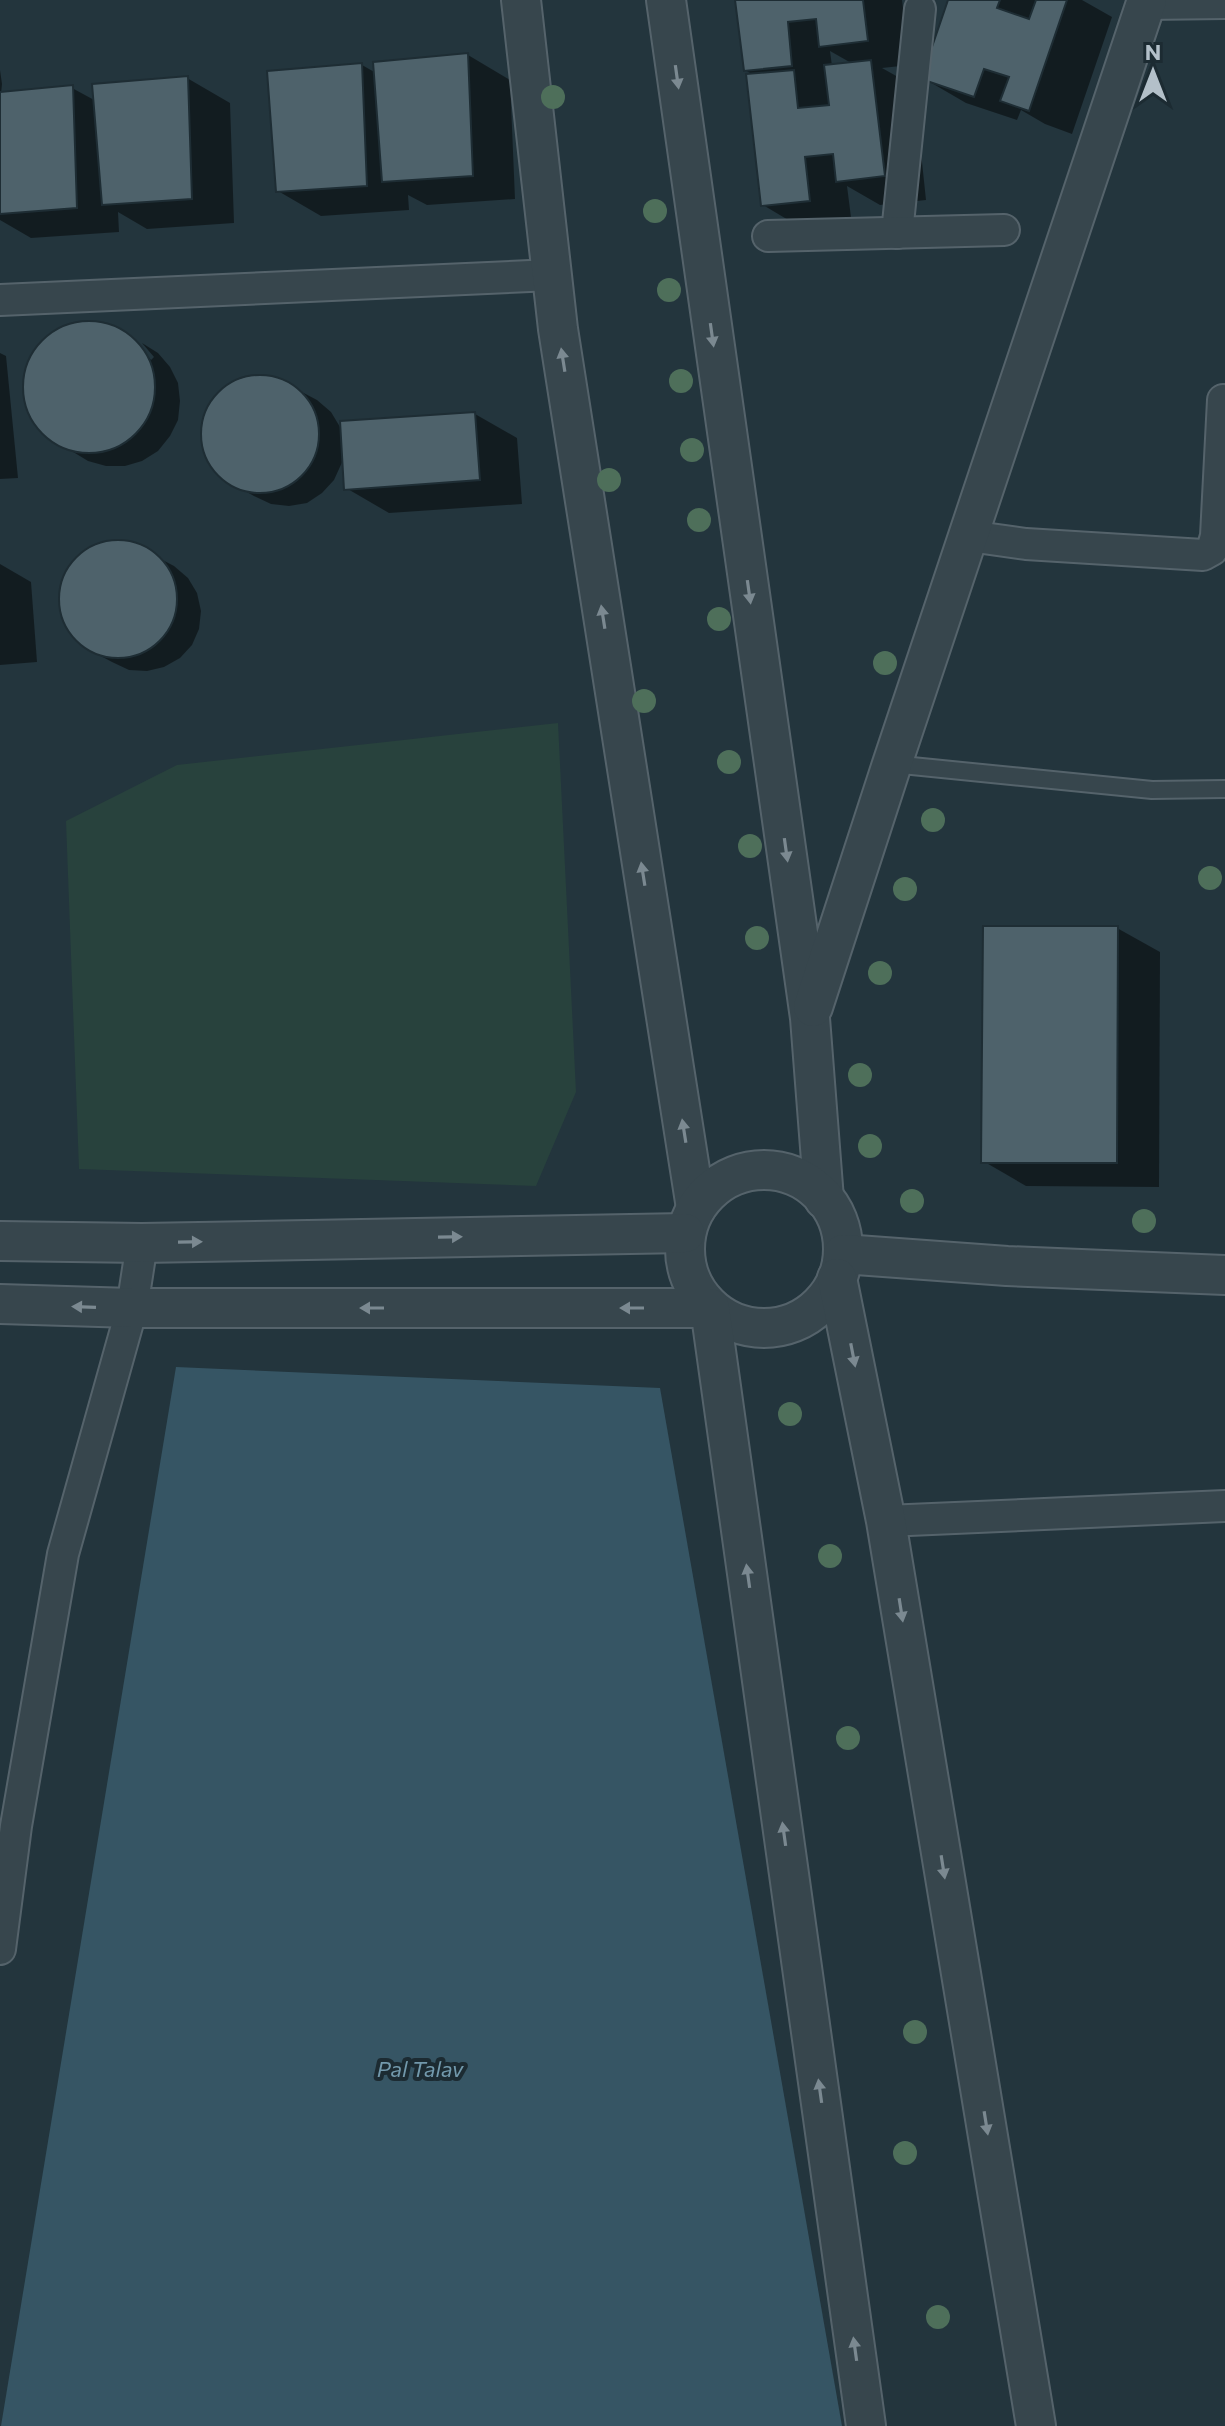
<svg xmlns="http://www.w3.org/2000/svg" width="1225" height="2426" font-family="Commissioner,sans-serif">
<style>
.green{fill:#28423d}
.water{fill:#365564}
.shadow{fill:#0007;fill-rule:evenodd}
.building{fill:#4e626b;stroke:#1e2d34;stroke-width:2}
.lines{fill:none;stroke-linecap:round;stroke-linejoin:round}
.service-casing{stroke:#55636b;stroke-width:20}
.minor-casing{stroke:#55636b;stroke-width:34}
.tertiary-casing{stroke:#55636b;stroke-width:42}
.service{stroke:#37464d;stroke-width:16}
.minor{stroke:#37464d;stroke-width:30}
.tertiary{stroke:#37464d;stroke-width:38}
.tree{fill:#4e6f5a}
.oneway{fill:#7b8991}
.labels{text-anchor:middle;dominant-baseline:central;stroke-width:8;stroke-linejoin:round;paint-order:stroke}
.water-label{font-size:22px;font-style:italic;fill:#7299ac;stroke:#1c2b32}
</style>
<rect width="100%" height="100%" fill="#23353d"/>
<polygon class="green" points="558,723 576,1092 536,1186 79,1169 66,821 177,765"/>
<polygon class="water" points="176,1367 660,1388 842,2426 1,2426"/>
<g class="shadow">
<path d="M737 0H902L910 65 882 68 914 86 926 200 880 205 847 186 852 225 805 230 763 205 755 76 745 70ZM830 51 853 64 832 66Z"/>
<polygon points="950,0 1082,0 1112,17 1072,134 1045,124 1021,110 1017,120 966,103 923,78"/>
<polygon points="468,55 510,80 515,199 427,205 408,195 409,210 321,216 278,191 362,65 376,73"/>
<polygon points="0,70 2,84 1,94 72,88 96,101 187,78 230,103 234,223 147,229 118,212 119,232 31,238 0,220"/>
<polygon points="80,323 98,323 116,328 132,337 151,360 154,357 142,343 158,353 170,367 178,383 180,401 178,420 170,436 158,451 142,461 125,466 106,466 88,461 47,436 35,423 27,406 25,388 27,369 35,352 46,339 62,329"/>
<polygon points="0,353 6,356 18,478 0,479"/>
<polygon points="257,376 275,378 317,400 331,412 343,432 475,414 517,438 522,504 389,513 346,488 344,458 334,480 322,493 307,503 289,506 271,504 254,496 229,482 215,470 206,454 202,437 204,419 211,402 224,389 239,380"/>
<polygon points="114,542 132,544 174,566 188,578 197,593 201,611 199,629 192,645 180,658 164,667 147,671 129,670 112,662 86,648 73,636 64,620 60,602 62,585 69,568 81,555 97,546"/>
<polygon points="0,564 31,582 37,662 0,665"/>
<polygon points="1117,928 1160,952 1159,1187 1026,1186 983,1161"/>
</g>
<g class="building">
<polygon points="735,0 863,0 868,41 819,47 816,19 788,22 792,66 744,71"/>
<polygon points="948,0 1000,0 997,8 1029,19 1036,0 1067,0 1029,111 1000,101 1009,77 984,69 974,97 921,79"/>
<polygon points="468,53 473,176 382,182 373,62"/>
<polygon points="871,60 885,176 836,182 833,154 805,157 810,201 761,206 746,74 794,70 798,108 829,105 824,65"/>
<polygon points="362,63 367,186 276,192 267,71"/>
<polygon points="188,76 192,199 102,205 92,84"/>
<polygon points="73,85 77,208 0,214 0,92"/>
<circle cx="89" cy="387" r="66"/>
<circle cx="260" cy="434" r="59"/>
<polygon points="475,412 480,480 344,490 340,421"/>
<circle cx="118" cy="599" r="59"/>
<polygon points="983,926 1118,926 1117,1163 981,1163"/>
</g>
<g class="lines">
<defs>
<polyline id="service" points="892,764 1152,790 1225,789"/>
<g id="minor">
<polyline points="1146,4 1225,3"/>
<polyline points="897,233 920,9"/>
<polyline points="768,236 1004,230"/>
<polyline points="0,300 552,275"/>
<polyline points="969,536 1026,544 1203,555 1212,550 1216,536 1223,400"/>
<polyline points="886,1521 1225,1506"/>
<polyline points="0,1949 16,1826 63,1554 132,1308 142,1243"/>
</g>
<g id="tertiary">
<polyline points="521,0 558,329 696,1208"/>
<polyline points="666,0 810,1018 824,1199"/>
<polyline points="813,1007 892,764 1147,0"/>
<circle cx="764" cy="1249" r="79"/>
<polyline points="0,1241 142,1243 685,1233"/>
<polyline points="843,1254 1007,1266 1225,1275"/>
<polyline points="837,1278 886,1521 1036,2426"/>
<polyline points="0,1304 132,1308 710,1308 866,2426"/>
</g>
</defs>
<use href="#service" class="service-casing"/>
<use href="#minor" class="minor-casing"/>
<use href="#tertiary" class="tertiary-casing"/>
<use href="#service" class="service"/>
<use href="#minor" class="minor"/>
<use href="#tertiary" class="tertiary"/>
</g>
<g class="tree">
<circle cx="553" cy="97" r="12"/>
<circle cx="655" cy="211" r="12"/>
<circle cx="669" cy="290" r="12"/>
<circle cx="681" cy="381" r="12"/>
<circle cx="692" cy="450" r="12"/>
<circle cx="609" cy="480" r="12"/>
<circle cx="699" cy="520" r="12"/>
<circle cx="719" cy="619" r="12"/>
<circle cx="885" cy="663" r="12"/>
<circle cx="644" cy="701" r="12"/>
<circle cx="729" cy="762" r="12"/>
<circle cx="933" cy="820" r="12"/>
<circle cx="750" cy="846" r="12"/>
<circle cx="1210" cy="878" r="12"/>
<circle cx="905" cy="889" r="12"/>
<circle cx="757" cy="938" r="12"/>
<circle cx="880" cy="973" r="12"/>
<circle cx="860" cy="1075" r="12"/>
<circle cx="870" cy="1146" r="12"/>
<circle cx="912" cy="1201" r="12"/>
<circle cx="1144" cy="1221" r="12"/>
<circle cx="790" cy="1414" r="12"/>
<circle cx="830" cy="1556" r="12"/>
<circle cx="848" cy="1738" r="12"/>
<circle cx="915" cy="2032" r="12"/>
<circle cx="905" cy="2153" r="12"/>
<circle cx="938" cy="2317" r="12"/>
</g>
<defs><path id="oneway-solid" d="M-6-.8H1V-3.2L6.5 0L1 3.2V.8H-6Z" transform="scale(2)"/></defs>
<g class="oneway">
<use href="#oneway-solid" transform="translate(677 77) rotate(82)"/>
<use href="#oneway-solid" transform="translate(712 335) rotate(82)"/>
<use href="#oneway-solid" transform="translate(563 360) rotate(-99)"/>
<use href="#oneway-solid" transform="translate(749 592) rotate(82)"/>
<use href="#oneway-solid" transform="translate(603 617) rotate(-99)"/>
<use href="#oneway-solid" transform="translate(786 850) rotate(82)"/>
<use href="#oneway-solid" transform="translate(643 874) rotate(-99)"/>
<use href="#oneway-solid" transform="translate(684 1131) rotate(-99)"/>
<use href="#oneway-solid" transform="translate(450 1237) rotate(-1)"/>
<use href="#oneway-solid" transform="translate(190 1242) rotate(-1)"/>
<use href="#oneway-solid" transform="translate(84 1307) rotate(-178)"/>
<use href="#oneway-solid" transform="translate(372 1308) rotate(180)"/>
<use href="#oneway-solid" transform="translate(632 1308) rotate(180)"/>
<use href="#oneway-solid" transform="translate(853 1355) rotate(79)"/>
<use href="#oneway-solid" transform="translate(748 1576) rotate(-98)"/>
<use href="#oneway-solid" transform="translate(901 1610) rotate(81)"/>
<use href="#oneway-solid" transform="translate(784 1834) rotate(-98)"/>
<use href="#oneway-solid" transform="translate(943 1867) rotate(81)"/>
<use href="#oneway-solid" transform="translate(820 2091) rotate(-98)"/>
<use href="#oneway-solid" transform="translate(986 2123) rotate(81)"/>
<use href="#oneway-solid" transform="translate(855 2349) rotate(-98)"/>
</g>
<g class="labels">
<g class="water-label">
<text x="420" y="2068">Pal Talav</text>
</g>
</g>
<g transform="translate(1153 72)" stroke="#1c2b32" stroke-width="6" paint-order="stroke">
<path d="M0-6L14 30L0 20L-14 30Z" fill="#b3c0c9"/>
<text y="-12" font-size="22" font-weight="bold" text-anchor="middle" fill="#b3c0c9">N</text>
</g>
</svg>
